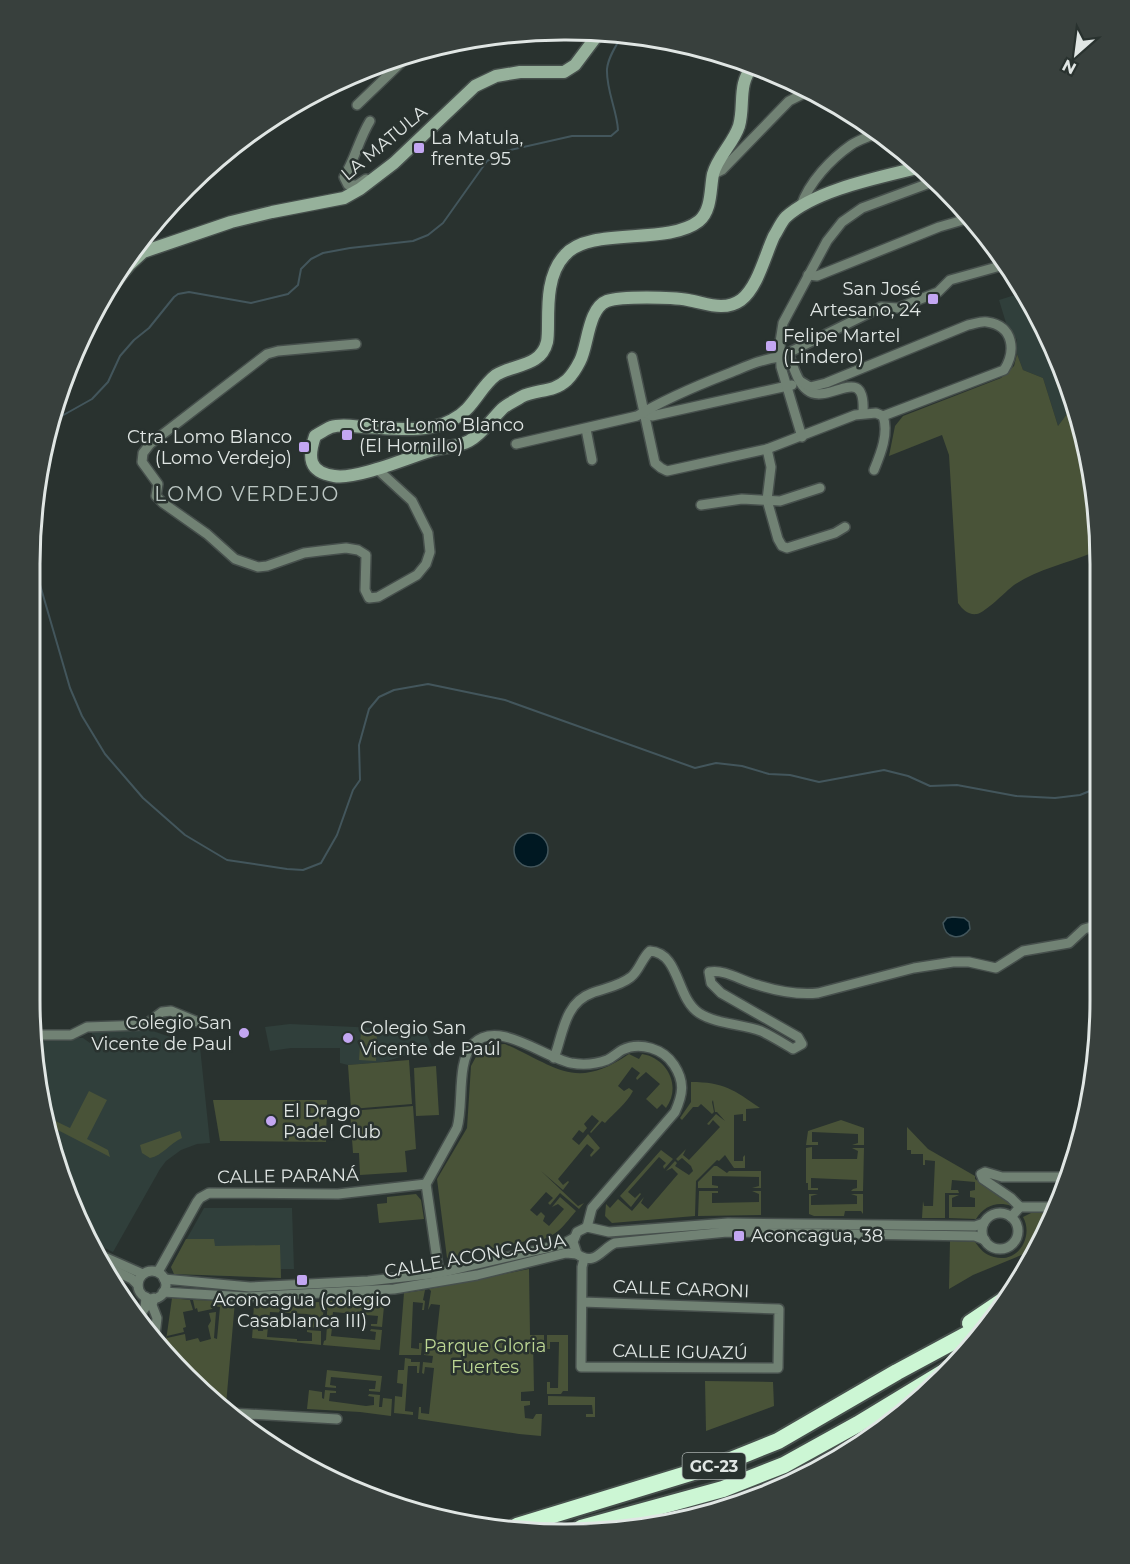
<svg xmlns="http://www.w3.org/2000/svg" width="1130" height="1564" font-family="Montserrat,sans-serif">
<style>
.built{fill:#303f3b}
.green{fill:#495338}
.water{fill:#001822;stroke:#43565c;stroke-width:1.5}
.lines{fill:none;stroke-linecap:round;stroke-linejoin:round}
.stream{stroke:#43565c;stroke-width:2}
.street-casing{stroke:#464f4c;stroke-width:12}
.secondary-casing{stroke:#464f4c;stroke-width:15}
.highway-casing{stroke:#464f4c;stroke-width:20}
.street{stroke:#718274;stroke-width:9}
.secondary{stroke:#96b19b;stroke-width:12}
.highway{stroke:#ccf6d4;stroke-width:16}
.poi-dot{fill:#c3a7f2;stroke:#29322f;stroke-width:2}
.labels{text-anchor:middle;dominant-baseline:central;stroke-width:5;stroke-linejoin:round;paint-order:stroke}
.shield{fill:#29322f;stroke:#a9b0ae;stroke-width:1.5}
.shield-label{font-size:16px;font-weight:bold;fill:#e0e6e4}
.poi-label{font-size:18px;fill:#e0e6e4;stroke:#29322f;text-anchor:start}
.street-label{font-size:18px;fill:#e0e6e4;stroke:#29322f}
.park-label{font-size:18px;fill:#bcd693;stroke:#29322f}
.neighbourhood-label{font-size:20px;letter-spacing:1.5px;fill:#bbc6c3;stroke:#29322f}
.rim{fill:none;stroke:#e0e6e4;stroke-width:3}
</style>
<rect width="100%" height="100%" fill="#29322f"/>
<g class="built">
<polygon points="1021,293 1059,360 1072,407 1058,426 1043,378 1023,370 1017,354 1017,340 1006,323 999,300"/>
<polygon points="422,1023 432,1047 384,1062 348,1065 340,1063 340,1048 291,1048 270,1051 265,1027 290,1024 377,1028"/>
<polygon points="144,1028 200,1047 210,1143 197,1144 181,1150 166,1161 160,1169 113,1252 97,1244 48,1138 35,1038 83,1038 90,1043 92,1039 92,1029"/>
<polygon points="204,1208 292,1208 294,1269 281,1269 281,1278 174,1274 171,1267"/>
</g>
<g class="green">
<polygon points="1049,342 1059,360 1066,387 1058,389 1045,343"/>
<path d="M1017 354 1023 370 1043 378 1058 426 1072 407 1095 495 1096 557 1092 553C1067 563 1036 570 1014 585 1005 592 986 612 977 614 968 615 963 610 958 603L949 455 942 435 889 456 895 426 903 416 1001 378 1014 366Z"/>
<polygon points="361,1030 377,1031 376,1061 359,1060"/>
<path d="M505 1044C557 1067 575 1091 629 1054L639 1059 642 1054C667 1058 682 1086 666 1108L662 1104 657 1109 646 1099 660 1084 646 1072 637 1080 636 1078 640 1073 632 1067 618 1086 624 1091 629 1088 633 1091C626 1104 615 1112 605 1123L602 1121 591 1133 590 1132 599 1121 592 1115 584 1124 587 1128 583 1133 579 1130 572 1139 579 1145 588 1134 600 1148 591 1157 590 1155 594 1150 587 1144 558 1179 563 1185 568 1181 569 1182 563 1190 541 1171 578 1206 584 1203 579 1209 560 1193 550 1205 548 1203 553 1198 546 1192 530 1210 537 1216 541 1212 545 1216 543 1221 549 1226 564 1209 558 1204 552 1207 560 1197 576 1211C560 1230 557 1236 532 1243L531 1240 447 1258 437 1179 467 1128 471 1066 478 1053 487 1045Z"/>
<polygon points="409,1060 412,1104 351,1109 348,1065"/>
<polygon points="436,1066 439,1115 416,1116 414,1068"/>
<path d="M691 1082C724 1082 734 1090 760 1108L746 1109V1121H743V1114L734 1115V1161H743V1157L745 1155V1168H734L725 1155 719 1161 717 1160 696 1181 695 1216 612 1223 605 1216 606 1204 610 1208 618 1199 632 1211 644 1197 641 1203 648 1209 678 1174 672 1168 666 1171 675 1161 677 1163 675 1166 689 1175 693 1171 691 1166 682 1158 678 1161 676 1159 686 1149 683 1155 689 1160 720 1127 713 1120 709 1125 707 1124 716 1114 725 1121 717 1112H715L713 1100 712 1102 714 1112 712 1114 701 1104 698 1107H693L682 1120 680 1118 691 1102Z"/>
<polygon points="89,1091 107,1100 87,1139 108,1150 110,1157 50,1126 47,1130 45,1116 70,1128"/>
<polygon points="213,1100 327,1100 326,1142 220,1141"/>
<polygon points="413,1106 416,1149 405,1151 407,1172 360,1175 359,1153 353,1153 350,1111"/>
<polygon points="841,1120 864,1128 864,1145 852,1145 858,1143 858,1134 812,1132 812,1142 818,1142 818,1145 806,1145 808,1131"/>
<path d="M907 1127 928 1149 975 1176V1179L1011 1203V1206C997 1201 984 1206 976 1219L949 1218V1195H959L952 1198V1207H975V1198L970 1197V1191L975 1190V1182L952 1180 951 1190H958L959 1193H945V1218H922L923 1201 924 1206H933L935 1161 925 1160V1165H923V1154H911V1150H907Z"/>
<path d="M180 1131 182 1138C170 1143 162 1156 150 1158L142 1153 140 1145Z"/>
<polygon points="812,1147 812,1159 857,1159 858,1151 852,1148 864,1148 863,1191 851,1191 853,1189 857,1188 857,1180 811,1178 811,1188 818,1188 818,1190 808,1190 808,1183 806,1183 806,1148"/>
<polygon points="661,1150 673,1159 664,1169 663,1166 666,1163 659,1157 628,1192 635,1198 640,1193 641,1194 631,1207 620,1196"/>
<polygon points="714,1166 717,1166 727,1173 729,1171 761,1171 761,1188 752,1188 759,1186 759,1177 712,1176 712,1185 718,1186 718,1188 698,1188 698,1182"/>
<polygon points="699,1191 718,1191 718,1193 712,1193 712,1203 759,1202 759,1194 752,1191 761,1191 761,1215 698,1216"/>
<polygon points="416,1194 421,1200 424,1219 379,1223 377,1204 387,1203 387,1197"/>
<polygon points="809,1194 818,1194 811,1196 811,1205 857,1204 857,1196 851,1194 863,1194 863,1214 861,1211 845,1211 844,1216 814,1216 809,1214"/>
<path d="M1053 1212 1036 1249 973 1275 949 1289 950 1241 975 1242C980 1249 985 1255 994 1257 1018 1264 1034 1236 1023 1217L1031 1213Z"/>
<polygon points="186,1239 214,1239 215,1246 280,1245 281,1278 174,1274 171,1267"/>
<polygon points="529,1269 530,1335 544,1335 544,1348 542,1348 542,1342 533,1342 534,1391 521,1392 521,1401 530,1401 530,1405 524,1406 525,1418 533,1419 536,1414 542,1414 541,1436 519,1434 418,1419 419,1407 421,1407 421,1413 429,1414 434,1368 425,1367 424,1374 422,1373 423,1362 432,1363 433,1356 424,1355 425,1344 427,1344 426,1350 435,1350 440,1305 431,1304 428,1310 431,1291 429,1289"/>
<polygon points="425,1290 423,1300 425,1301 424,1310 422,1310 423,1303 413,1302 411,1348 419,1349 419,1343 422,1343 421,1355 399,1355 404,1293"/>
<polygon points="385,1296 382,1327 371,1326 371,1324 377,1324 378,1316 333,1312 332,1320 338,1321 338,1323 327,1322 327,1301"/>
<polygon points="172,1298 190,1300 193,1310 183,1312 186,1327 183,1328 184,1332 167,1336 167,1338 185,1334 186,1341 198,1338 200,1342 211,1339 208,1326 211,1321 209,1313 216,1312 214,1338 217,1339 220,1307 214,1306 212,1309 198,1312 197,1308 195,1309 193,1300 235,1301 226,1405 217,1404 213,1401 165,1348"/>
<polygon points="325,1302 321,1328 307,1327 307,1325 313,1325 314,1317 307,1314 270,1312 269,1323 265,1323 266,1319 259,1317 259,1322 253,1322 254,1303"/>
<polygon points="253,1325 258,1326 258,1331 263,1331 264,1326 268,1326 267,1337 297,1339 297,1341 312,1341 312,1333 307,1332 307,1330 321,1331 321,1345 252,1338"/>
<polygon points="327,1325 338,1326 338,1328 332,1328 331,1336 375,1340 376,1332 370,1331 371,1329 382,1330 380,1350 323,1345 324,1341 326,1340"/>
<polygon points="547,1335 568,1335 568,1391 563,1391 561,1394 547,1394 547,1382 550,1382 550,1388 558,1388 559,1342 550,1342 550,1349 547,1349"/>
<polygon points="405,1358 411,1359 411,1362 420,1362 419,1373 417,1373 417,1366 408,1366 405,1411 413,1412 413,1415 394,1413 395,1396 402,1397 403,1384 397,1383 398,1370 404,1370"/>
<polygon points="327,1370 382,1376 380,1392 369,1391 369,1389 375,1389 376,1381 331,1377 330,1385 336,1386 336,1388 325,1387"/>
<polygon points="705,1381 773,1382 774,1406 706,1431"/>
<polygon points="309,1390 322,1392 322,1398 324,1399 325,1390 336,1391 336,1393 330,1393 329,1401 366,1406 374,1405 374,1397 368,1396 369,1394 380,1395 379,1407 382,1407 383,1398 392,1399 391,1416 360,1412 307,1409"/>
<polygon points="548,1396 595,1397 595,1417 586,1417 586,1414 593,1414 592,1405 548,1405"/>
</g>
<g class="water">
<circle cx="531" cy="850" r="17"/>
<path d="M953 917 964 918 969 922 970 929C961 941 945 939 943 923L947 918Z"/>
</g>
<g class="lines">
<g class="stream">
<path d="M51 422 92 399 108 382 120 356 134 340 149 328 174 297 178 294 189 292 251 303 288 294 298 285 301 269 311 259 323 253 350 248 413 241 428 235 443 223 487 161 506 151 572 136H611L618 130C617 110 606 90 607 69 608 57 617 44 623 34"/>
<polyline points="31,560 36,571 70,688 82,716 105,754 143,798 185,835 227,860 287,869 303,870 321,863 337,835 353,790 360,780 359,745 369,709 379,697 394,690 428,684 505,700 695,768 716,763 742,766 769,774 790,775 819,782 884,770 908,776 930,786 957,785 1016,796 1055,798 1080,795 1097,788"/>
</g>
<defs>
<g id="street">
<polyline points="357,105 409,55"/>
<polyline points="714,174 722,170 789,101 809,91"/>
<path d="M366 179 357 185H348L344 177C355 159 359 139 370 121"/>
<path d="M801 206C809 182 831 159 851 145 858 140 869 137 877 133"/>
<polyline points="808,275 817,276 939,227 970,218"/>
<polyline points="356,344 278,351 267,354 150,444 143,453 142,462 158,484 156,496 163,503 207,534 235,559 258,567 267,566 304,553 320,551 346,548 358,550 366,555 365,590 369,598 378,597 417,575 426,564 430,552 428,533 412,501 376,468"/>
<path d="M788 353C793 365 797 382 807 390 828 407 866 360 863 413"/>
<polyline points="632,357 655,463 661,468 667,471 767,449 855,415 876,413 883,416"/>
<path d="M800 381 810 387 826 383 968 325C974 324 981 321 987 322 1014 326 1016 351 1004 370L883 416"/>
<polyline points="644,412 652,416 792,385"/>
<polyline points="586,429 592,460"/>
<polyline points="802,437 781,367 780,342 783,323 827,241 842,222 862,208 935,181"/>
<path d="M516 444 637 416C665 399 696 386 727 374 745 367 761 359 780 357L881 307 898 308 938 292 950 280 1004 265"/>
<polyline points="767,449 771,467 767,500 778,539 782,546 787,548 835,533 845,527"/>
<path d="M874 470C881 453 889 433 883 416"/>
<polyline points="701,505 742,499 780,501 820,488"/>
<polyline points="35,1035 71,1035 87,1027 145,1025 162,1012 171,1011 205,1025"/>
<path d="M554 1058C563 1035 564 1003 592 993 605 988 620 986 631 977 639 971 642 958 650 951 680 953 676 998 699 1013 716 1024 741 1024 761 1031 772 1036 783 1043 793 1049L802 1044 798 1037 721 993 711 983 709 972C726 969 741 981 758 985 777 991 798 995 818 993L914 968 953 962H969L996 968 1023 951 1069 943 1084 929 1098 925"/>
<polyline points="1020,1207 1011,1198 983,1179 981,1174 985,1172 1002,1177 1067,1177"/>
<circle cx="1000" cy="1231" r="18"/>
<polyline points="1011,1217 1020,1207 1055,1207"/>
<path d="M984 1223 975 1226 728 1223 609 1232 587 1227 577 1232 573 1242 577 1254C595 1267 601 1249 615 1243L727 1232 975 1236 985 1240"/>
<polyline points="102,1256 143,1274"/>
<polyline points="107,1267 132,1279 138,1285"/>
<circle cx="152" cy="1285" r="14"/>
<polyline points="158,1272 197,1202 200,1198 209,1193 338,1194 426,1184"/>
<path d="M439 1273 426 1184 457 1128C464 1105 456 1062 473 1044 498 1019 543 1057 571 1063 582 1065 596 1064 607 1060 613 1057 617 1053 622 1050 640 1041 664 1049 674 1065 685 1082 683 1094 675 1112L592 1208 587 1227"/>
<polyline points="164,1279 250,1287 368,1281 439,1273 563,1244 574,1238"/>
<polyline points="163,1292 247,1297 394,1289 477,1275 566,1253 577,1254"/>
<polyline points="154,1298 152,1305 157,1318 155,1335"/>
<polyline points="582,1302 779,1309 778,1368 581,1367 582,1267 584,1259"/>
<polyline points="138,1317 145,1308 146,1297"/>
<polyline points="230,1413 337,1419"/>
</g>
<g id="secondary">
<path d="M753 66C737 84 745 105 739 126 733 144 718 156 713 174 710 189 712 210 699 221 667 246 590 226 565 255 548 273 548 301 548 324 548 330 548 337 547 342 541 367 514 364 496 375 479 388 473 410 452 420 426 434 392 428 363 427 352 426 341 424 331 427 326 429 320 433 315 436 308 457 308 472 334 476 356 480 407 458 430 451 442 447 458 447 469 441 483 433 491 420 502 409 507 404 515 401 521 397 536 389 553 393 567 380 572 375 577 367 580 361 588 346 588 308 607 301 621 296 672 297 688 300 706 303 724 312 741 300 758 287 765 255 774 236 778 230 781 222 786 217 817 189 882 177 921 167"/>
<polyline points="111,287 130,264 143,252 231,222 272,212 344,198 360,189 394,163 475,86 496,76 520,72 564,72 575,65 599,33"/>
</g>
<g id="highway">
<polyline points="970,1323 1004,1300"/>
<polyline points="517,1526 726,1462 778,1441 897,1372 988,1323"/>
<polyline points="581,1528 723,1489 784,1465 858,1424 947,1370"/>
</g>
</defs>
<use href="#street" class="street-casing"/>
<use href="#secondary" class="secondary-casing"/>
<use href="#highway" class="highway-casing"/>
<use href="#street" class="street"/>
<use href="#secondary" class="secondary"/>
<use href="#highway" class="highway"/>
</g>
<g class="poi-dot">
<rect x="413" y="142" width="12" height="12" rx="3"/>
<rect x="927" y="293" width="12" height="12" rx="3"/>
<rect x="765" y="340" width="12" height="12" rx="3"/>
<rect x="341" y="429" width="12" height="12" rx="3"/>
<rect x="298" y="441" width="12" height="12" rx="3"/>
<circle cx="244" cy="1033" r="6"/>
<circle cx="348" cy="1038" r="6"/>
<circle cx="271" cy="1121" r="6"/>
<rect x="733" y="1230" width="12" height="12" rx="3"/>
<rect x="296" y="1274" width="12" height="12" rx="3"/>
</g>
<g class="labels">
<rect class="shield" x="682.5" y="1453" width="63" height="26" rx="4.5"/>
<g class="shield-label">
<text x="714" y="1466">GC-23</text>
</g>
<g class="poi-label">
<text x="431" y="138">La Matula,<tspan x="431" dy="21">frente 95</tspan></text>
<text x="921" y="289" text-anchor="end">San José<tspan x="921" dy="21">Artesano, 24</tspan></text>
<text x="783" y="336">Felipe Martel<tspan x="783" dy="21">(Lindero)</tspan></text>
<text x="359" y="425">Ctra. Lomo Blanco<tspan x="359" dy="21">(El Hornillo)</tspan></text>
<text x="292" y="437" text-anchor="end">Ctra. Lomo Blanco<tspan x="292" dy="21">(Lomo Verdejo)</tspan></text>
<text x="232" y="1023" text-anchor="end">Colegio San<tspan x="232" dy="21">Vicente de Paul</tspan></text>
<text x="360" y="1028">Colegio San<tspan x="360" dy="21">Vicente de Paúl</tspan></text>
<text x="283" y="1111">El Drago<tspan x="283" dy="21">Padel Club</tspan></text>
<text x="751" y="1236">Aconcagua, 38</text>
<text x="302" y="1300" text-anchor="middle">Aconcagua (colegio<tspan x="302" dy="21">Casablanca III)</tspan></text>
</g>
<g class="street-label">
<text transform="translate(384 143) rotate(-40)">LA MATULA</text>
<text transform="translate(288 1176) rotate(-1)">CALLE PARANÁ</text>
<text transform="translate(475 1256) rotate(-10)">CALLE ACONCAGUA</text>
<text transform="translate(681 1289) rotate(2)">CALLE CARONI</text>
<text transform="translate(680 1352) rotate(1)">CALLE IGUAZÚ</text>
</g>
<g class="park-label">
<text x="485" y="1346">Parque Gloria<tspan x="485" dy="21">Fuertes</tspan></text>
</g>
<g class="neighbourhood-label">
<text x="247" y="494">LOMO VERDEJO</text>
</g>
</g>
<path d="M0 0H1130V1564H0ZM564 40H566A524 524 0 0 1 1090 564V1000A524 524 0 0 1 566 1524H564A524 524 0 0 1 40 1000V564A524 524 0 0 1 564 40Z" fill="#38403d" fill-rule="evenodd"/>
<path class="rim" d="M564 40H566A524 524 0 0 1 1090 564V1000A524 524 0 0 1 566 1524H564A524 524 0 0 1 40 1000V564A524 524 0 0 1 564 40Z"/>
<g transform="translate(1076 54) rotate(208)" stroke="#29322f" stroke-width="4.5" paint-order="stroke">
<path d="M0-4.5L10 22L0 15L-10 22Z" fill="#e0e6e4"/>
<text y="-9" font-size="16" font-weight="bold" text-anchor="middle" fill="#e0e6e4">N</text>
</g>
</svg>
